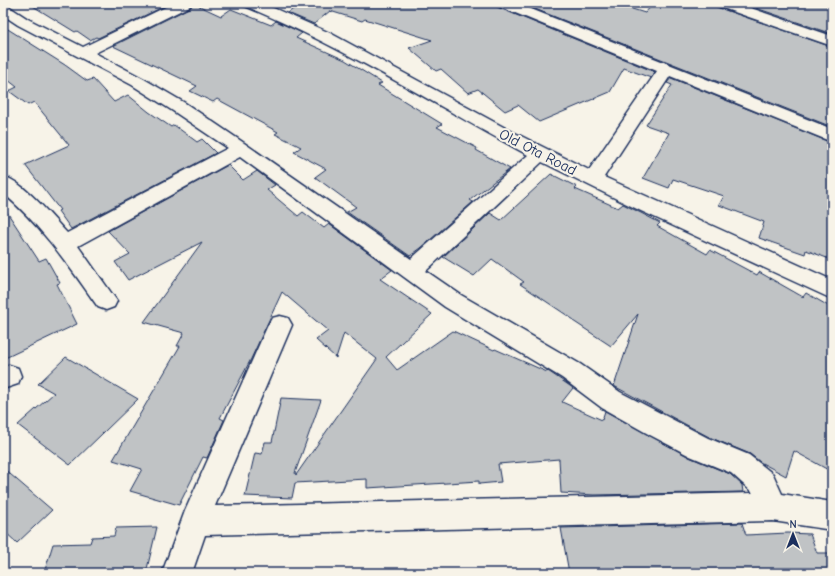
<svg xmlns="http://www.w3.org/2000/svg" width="835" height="576" font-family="'Comic Neue',sans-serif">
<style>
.building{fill:#c0c3c5;stroke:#1b2f5e}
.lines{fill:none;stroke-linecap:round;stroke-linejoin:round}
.minor-casing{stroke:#1b2f5e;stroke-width:3}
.minor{fill:#f7f3e8;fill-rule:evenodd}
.labels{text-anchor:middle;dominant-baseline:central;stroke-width:4;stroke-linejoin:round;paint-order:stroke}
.street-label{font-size:15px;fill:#1b2f5e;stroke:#f7f3e8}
</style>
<rect width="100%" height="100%" fill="#f7f3e8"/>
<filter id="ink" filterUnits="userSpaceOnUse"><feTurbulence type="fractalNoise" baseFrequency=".025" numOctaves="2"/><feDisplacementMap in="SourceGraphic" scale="8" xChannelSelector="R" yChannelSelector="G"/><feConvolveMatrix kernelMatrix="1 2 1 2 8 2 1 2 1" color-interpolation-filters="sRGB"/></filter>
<g filter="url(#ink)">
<g class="building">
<polygon points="28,3 171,3 98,38 96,37 90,40 77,31 75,32"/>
<polygon points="193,3 221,16 231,9 271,25 276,21 302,33 296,38 345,60 382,83 378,85 442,124 437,127 477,148 476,150 510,169 470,200 473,202 421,248 410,256 347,212 356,207 315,177 326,169 294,152 301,147 275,134 278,132 217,99 213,102 190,91 197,86 113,46 191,7"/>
<polygon points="301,3 495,3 497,7 655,72 651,78 624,68 610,92 539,122 518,105 505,111 478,89 468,93 441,69 436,71 409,48 432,40 365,19 362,21 330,11 314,24 288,13"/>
<polygon points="520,3 613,3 645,13 654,3 709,3 714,4 717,7 832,47 832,127"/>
<polygon points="760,3 832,3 832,34 756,8"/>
<polygon points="3,26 65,65 87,81 93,79 114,102 128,95 149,112 171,127 174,125 197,142 202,139 216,153 71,229 58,211 60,210 25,165 69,145 34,102 28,105 9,91 17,87 3,76"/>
<polygon points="671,78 832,143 832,260 806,250 805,254 759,238 764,222 719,205 724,196 673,179 669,188 643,178 669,133 646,125 672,85 667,83"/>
<polygon points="228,165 243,180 257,171 275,185 267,190 298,216 303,212 324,228 329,224 392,270 380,279 432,314 386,357 397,370 453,331 494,350 495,349 547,372 548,371 573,388 562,402 602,420 605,411 689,457 730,474 742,485 743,492 594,495 561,493 559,459 498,464 501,482 479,484 479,481 367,488 367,479 295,483 292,498 245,496 255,453 262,454 265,442 272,442 281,398 321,400 295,473 296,475 377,359 344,333 336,358 316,340 328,331 282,292 251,359 220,418 224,420 207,458 203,457 179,505 130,491 142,469 113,460 180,346 177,346 184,333 144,322 202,242 128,280 115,262 130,254 108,231"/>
<polygon points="551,174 577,187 575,189 618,208 623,204 641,213 660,223 657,226 707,254 710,250 757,275 759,272 803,297 806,293 832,308 832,472 794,451 786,476 760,462 750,454 709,437 614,386 638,314 611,346 573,321 574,320 520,284 524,282 492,259 474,276 443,257 490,213 501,220"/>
<polygon points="3,206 39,261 46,258 60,283 57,284 77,324 3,359"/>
<polygon points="66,357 138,399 70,465 18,425 54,393 38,384"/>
<polygon points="3,468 52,510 17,543 3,530"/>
<polygon points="742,523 746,535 788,533 810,534 817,553 832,553 832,573 569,573 561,528"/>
<polygon points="157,527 146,573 44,573 53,544 90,543 92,537 114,536 116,528"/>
</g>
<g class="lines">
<defs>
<g id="minor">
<path d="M174 3H192L190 6 95 53 144 79 185 103 247 145 411 259 528 155C434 104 344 47 245 6L243 3H262L330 33 509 130 589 170 657 71 498 6 496 3H516L832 129V142L670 76 604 177 832 280V299L641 211 542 162 426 271 461 295 580 364 620 392 708 438 749 455 773 474 782 494 832 502V530L773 521 205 535 192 573H162L185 511 268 325 272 318 280 316 288 318 292 325 215 506 753 493 731 473 690 456 650 435 602 408 562 378 445 307 240 157 78 246 117 301 114 307 106 310 98 307C69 266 42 226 3 193V176C24 182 52 217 67 233L228 148 173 111 132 85 18 25 3 15V5L8 6 28 19 83 47Z"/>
<polygon points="715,3 736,3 832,36 832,46 717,6"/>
<polygon points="9,365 18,368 21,376 18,384 3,389 3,367"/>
</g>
</defs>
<use href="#minor" class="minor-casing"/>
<use href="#minor" class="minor"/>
</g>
</g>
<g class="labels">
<g class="street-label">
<text transform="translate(538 152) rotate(27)">Old Ota Road</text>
</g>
</g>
<rect width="835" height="576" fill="none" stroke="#f7f3e8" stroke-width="16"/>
<rect x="8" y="8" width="819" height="560" fill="none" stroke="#1b2f5e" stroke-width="1.5" filter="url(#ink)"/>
<g transform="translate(793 534)" stroke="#f7f3e8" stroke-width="3" paint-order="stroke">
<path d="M0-3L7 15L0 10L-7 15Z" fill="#1b2f5e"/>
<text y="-6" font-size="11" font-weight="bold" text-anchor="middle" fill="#1b2f5e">N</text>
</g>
</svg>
